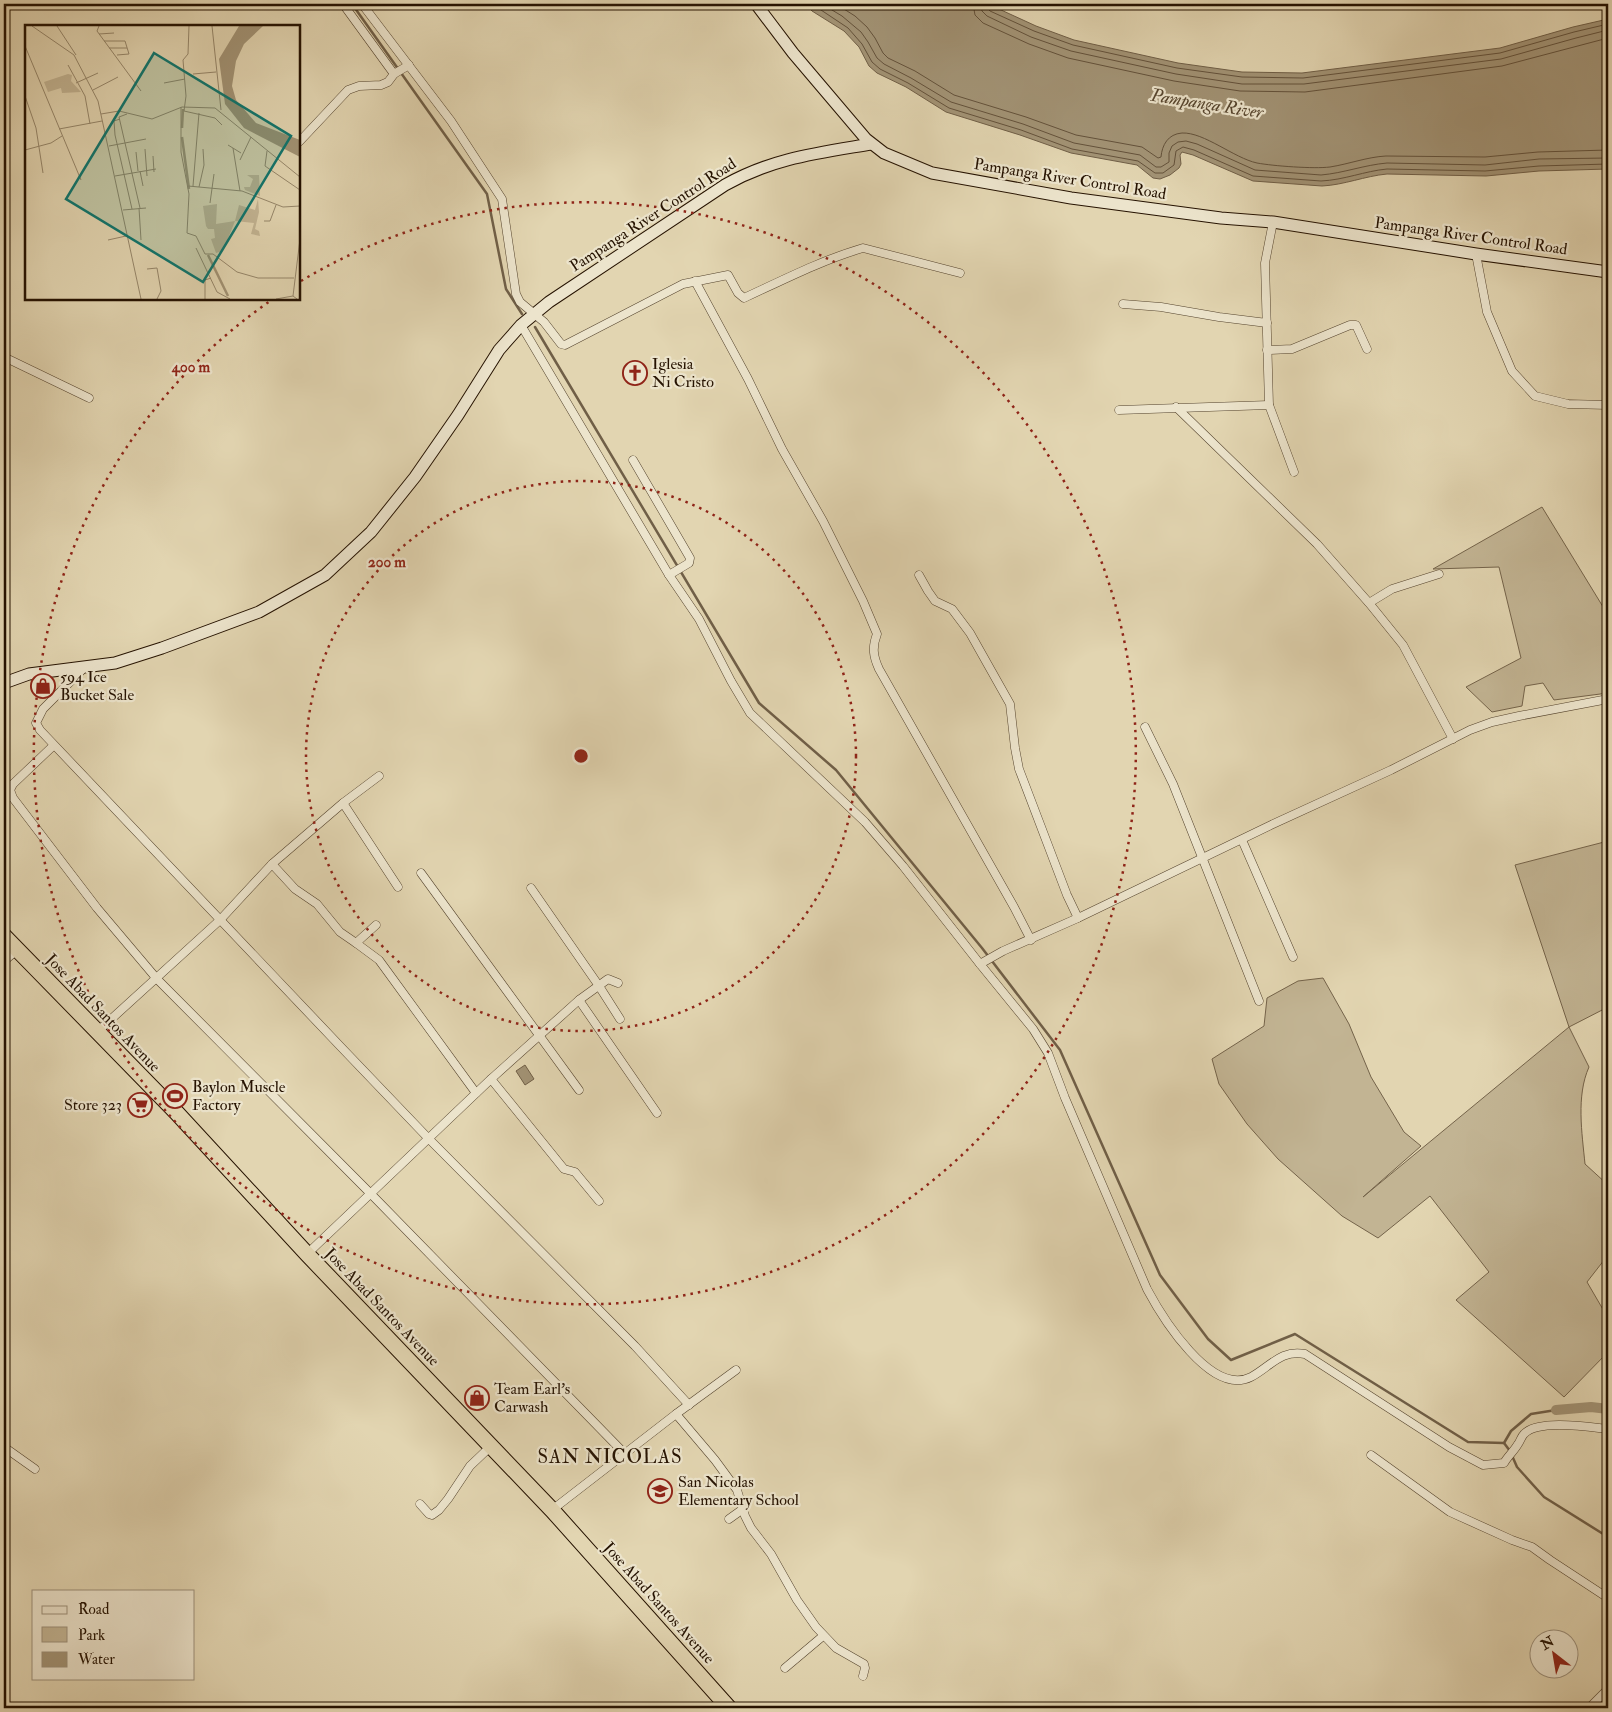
<svg xmlns="http://www.w3.org/2000/svg" width="1612" height="1712" font-family="'IM FELL Double Pica',serif">
<style>
.green{fill:#c2b493;stroke:#74634a}
.water{fill:#a29375;stroke:#705f47}
.lines{fill:none;stroke-linecap:round;stroke-linejoin:round}
.shore{stroke:#64523b;stroke-width:1}
.stream{stroke:#705f47;stroke-width:2.5}
.canal{stroke:#a29375;stroke-width:10}
.street-casing{stroke:#54432d;stroke-width:9}
.secondary-casing{stroke:#251201;stroke-width:13}
.highway-casing{stroke:#251201;stroke-width:17}
.street{stroke:#ece4cc;stroke-width:8}
.secondary{stroke:#ece4cc;stroke-width:11}
.highway{stroke:#e2d5b1;stroke-width:15}
.ring{fill:none;stroke:#8f2418;stroke-width:2.5;stroke-dasharray:2.5 5}
.labels{text-anchor:middle;dominant-baseline:central;stroke-width:4.5;stroke-linejoin:round;paint-order:stroke}
.street-label{font-size:16px;fill:#251201;stroke:#ece4cc}
.poi-label{font-size:16px;fill:#251201;stroke:#ece4cc;text-anchor:start}
.water-label{font-size:18px;font-style:italic;fill:#57462f;stroke:#ece4cc}
.quarter-label{font-size:19px;letter-spacing:1px;fill:#251201;stroke:#ece4cc}
.inset-river{fill:none;stroke:#a29375;stroke-width:2.5}
.inset-road{fill:none;stroke:#96876b;stroke-width:1}
.view{fill:#0f766e;fill-opacity:0.15;stroke:#0f766e;stroke-width:2.5}
.inset-edge{fill:none;stroke:#251201;stroke-width:2.5}
.centre{fill:#8f2418;stroke:#ece4cc;stroke-width:2.5}
.ring-label{font-size:15px;text-anchor:middle;font-weight:bold;fill:#8f2418;stroke:#ece4cc;stroke-width:4.5;stroke-linejoin:round;paint-order:stroke}
</style>
<rect width="100%" height="100%" fill="#e2d5b1"/>
<filter id="stains"><feTurbulence type="fractalNoise" baseFrequency=".004" numOctaves="4"/><feColorMatrix values="0 0 0 0 .2 0 0 0 0 .09 0 0 0 0 .02 0 0 0 .5 -.17"/></filter>
<radialGradient id="worn" r=".72"><stop offset=".6" stop-color="#630" stop-opacity="0"/><stop offset="1" stop-color="#630" stop-opacity=".3"/></radialGradient>
<g class="green">
<polygon points="1542,507 1608,615 1608,693 1554,700 1543,683 1525,686 1522,706 1492,712 1466,687 1521,658 1499,567 1433,569"/>
<path d="M1608 841V1007L1569 1027 1589 1067C1576 1096 1582 1133 1585 1164L1608 1185V1255L1587 1282 1608 1318V1352L1564 1397 1456 1300 1489 1272 1430 1196 1378 1238 1342 1216 1278 1159 1247 1124 1219 1084 1212 1059 1264 1026 1267 998 1298 981 1323 978 1349 1024 1371 1077 1404 1132 1421 1146 1363 1197 1569 1027 1515 865Z"/>
</g>
<g class="water">
<path d="M805 4H988L1036 26 1074 40 1178 63 1242 72 1302 73 1500 48 1573 27 1608 19V169L1539 171 1486 176 1387 174C1365 176 1344 185 1322 186L1253 181 1193 155 1182 152 1180 155 1181 164 1179 168 1170 175 1160 179 1153 178 1137 165 1071 153 1020 135 946 112 906 87 877 73 869 66 859 47 844 31 812 11Z"/>
<polygon points="525,1065 534,1079 525,1085 516,1071"/>
</g>
<g class="lines">
<g class="shore">
<path d="M812 4 848 28 862 44 872 62 880 69 908 83 949 108 1021 130 1072 149 1138 161 1155 173H1163L1174 165 1176 151 1183 147 1194 150 1253 176 1321 181C1344 180 1365 171 1387 169L1485 171 1539 166 1608 164"/>
<path d="M822 4 842 16 861 32 868 42 877 58 884 64 911 78 951 102 1023 124 1074 143 1140 155 1156 167H1161L1169 162V153L1172 146 1178 142 1186 141 1197 144 1255 170 1321 175C1344 173 1364 165 1387 163L1485 165 1539 159 1608 158"/>
<path d="M836 4 855 16 867 27 875 38 883 53 888 58 915 71 954 95 1026 117 1076 135 1142 147 1158 158 1161 157C1162 145 1168 134 1182 133 1204 132 1234 158 1257 163 1273 166 1314 169 1330 167 1349 164 1367 157 1386 156L1485 157 1538 152 1608 150"/>
<polyline points="973,4 975,15 983,23 1029,44 1068,58 1174,81 1240,91 1305,92 1502,66 1608,38"/>
<polyline points="980,4 982,11 987,16 1031,37 1071,51 1176,74 1242,84 1304,84 1501,59 1576,38 1608,30"/>
<polyline points="987,4 987,8 990,11 1034,31 1073,45 1177,68 1242,77 1303,78 1500,53 1574,32 1608,24"/>
</g>
<g class="stream">
<polyline points="352,4 487,194 506,289 522,314"/>
<polyline points="535,327 759,703 836,770 982,948 1060,1050 1160,1275 1208,1339 1231,1360 1295,1334 1468,1442 1504,1443 1511,1431 1531,1414 1556,1410"/>
<polyline points="1504,1443 1510,1451 1517,1467 1544,1497 1608,1537"/>
</g>
<polyline class="canal" points="1556,1410 1591,1407 1608,1409"/>
<defs>
<g id="street">
<polyline points="343,4 394,74"/>
<path d="M362 4 451 121 502 199 516 294 520 302 544 322 561 344 565 345 683 284 728 275 738 293 744 298C783 280 822 260 863 248L960 273"/>
<polyline points="299,142 348,90 359,86 381,85 388,82 394,74 409,65"/>
<polyline points="1273,222 1265,263 1269,405 1294,472"/>
<polyline points="1476,254 1487,312 1512,371 1535,396 1568,404 1608,405"/>
<path d="M695 281 748 379 782 449 823 521 863 601 877 634C872 647 873 656 879 669L1014 907 1031 940"/>
<polyline points="1123,304 1161,307 1219,317 1267,323"/>
<path d="M521 325 669 575 699 619 731 681 750 713 865 822 903 866 980 964 1033 1029 1048 1053 1065 1098 1147 1289C1162 1317 1211 1397 1251 1377 1270 1367 1281 1349 1305 1354L1449 1447 1483 1465 1504 1463C1508 1456 1514 1451 1518 1444 1520 1442 1521 1437 1524 1434 1538 1419 1589 1427 1608 1429"/>
<polyline points="1267,350 1292,349 1350,325 1356,325 1367,349"/>
<polyline points="4,357 89,398"/>
<polyline points="1176,407 1317,544 1369,603 1403,645 1453,739"/>
<polyline points="1119,410 1269,405"/>
<polyline points="633,460 690,558 689,563 669,575"/>
<polyline points="919,575 928,591 935,601 952,609 970,633 1010,704 1015,748 1019,769 1067,895 1078,918"/>
<polyline points="1369,603 1392,589 1439,574"/>
<polyline points="85,667 43,709 36,723 40,730 340,1046 429,1139 635,1346 689,1405"/>
<polyline points="1145,727 1173,784 1259,1001"/>
<polyline points="53,746 13,784 10,790 13,798 97,908 157,979 371,1194 625,1454"/>
<polyline points="343,803 398,887"/>
<polyline points="1242,840 1293,957"/>
<polyline points="272,864 295,889 317,904 340,932 356,943 376,925"/>
<polyline points="421,873 579,1090"/>
<polyline points="531,888 599,986 620,1019"/>
<polyline points="356,943 379,960 476,1093"/>
<polyline points="4,961 17,950"/>
<polyline points="980,964 1003,951 1078,918 1271,825 1391,770 1470,730 1492,722 1519,716 1608,699"/>
<polyline points="579,1000 657,1113"/>
<polyline points="97,1032 220,920 272,864 343,803 379,776"/>
<polyline points="491,1079 564,1169 575,1172 599,1201"/>
<polyline points="307,1254 491,1079 579,1000 608,979 618,983"/>
<polyline points="676,1414 715,1460 737,1490 745,1516 751,1528 771,1554 797,1600 816,1627 836,1648 864,1664 865,1668 863,1676"/>
<polyline points="4,1447 35,1469"/>
<polyline points="1371,1455 1450,1512 1512,1540 1532,1547 1550,1560 1608,1598"/>
<polyline points="420,1504 429,1514 432,1515 439,1510 448,1499 470,1466 490,1447"/>
<polyline points="552,1510 676,1414 736,1370"/>
<polyline points="729,1519 743,1509"/>
<polyline points="785,1668 823,1636"/>
<polyline points="1589,1708 1608,1689"/>
</g>
<g id="secondary">
<polyline points="756,4 793,53 866,139 884,153 932,173 1071,198 1221,218 1273,222 1476,254 1608,272"/>
<path d="M4 683 29 674 115 663 162 648 259 612 325 575 371 532 415 477 458 415 499 350 521 325 549 302 725 185C773 158 818 153 871 144"/>
</g>
<polyline id="highway" points="4,936 176,1112 307,1254 552,1510 729,1708"/>
</defs>
<use href="#street" class="street-casing"/>
<use href="#secondary" class="secondary-casing"/>
<use href="#highway" class="highway-casing"/>
<use href="#street" class="street"/>
<use href="#secondary" class="secondary"/>
<use href="#highway" class="highway"/>
</g>
<g class="ring">
<circle cx="581" cy="756" r="275"/>
<path d="M301 281A551 551 0 1 1 273 299"/>
</g>
<defs>
<symbol id="church-ring" viewBox="-11 -11 22 22"><circle r="9.5" fill="#ece4cc" stroke="#8f2418" stroke-width="1.5"/><path d="M-1.2-6h2.4v3.5h3.3v2.4h-3.3V6h-2.4V-.1h-3.3v-2.4h3.3Z" fill="#8f2418"/></symbol>
<symbol id="shop-ring" viewBox="-11 -11 22 22"><circle r="9.5" fill="#ece4cc" stroke="#8f2418" stroke-width="1.5"/><path d="M-5-2.5h2.3a2.7 3.5 0 0 1 5.4 0H5L5.5 6h-11ZM-1.5-2.5h3a1.5 2.3 0 0 0-3 0Z" fill="#8f2418"/></symbol>
<symbol id="stadium-ring" viewBox="-11 -11 22 22"><circle r="9.5" fill="#ece4cc" stroke="#8f2418" stroke-width="1.5"/><path d="M0-5a6.5 5 0 1 0 0 10a6.5 5 0 1 0 0-10ZM-3.5-1.8h7v3.6h-7Z" fill="#8f2418"/></symbol>
<symbol id="supermarket-ring" viewBox="-11 -11 22 22"><circle r="9.5" fill="#ece4cc" stroke="#8f2418" stroke-width="1.5"/><path d="M-6-5.5h2.5l.6 2H6L4.5 2H-2.5L-4.4-4H-6ZM-1.5 3.2a1.3 1.3 0 1 0 .1 0ZM3 3.2a1.3 1.3 0 1 0 .1 0Z" fill="#8f2418"/></symbol>
<symbol id="school-ring" viewBox="-11 -11 22 22"><circle r="9.5" fill="#ece4cc" stroke="#8f2418" stroke-width="1.5"/><path d="M0-5L7-2L0 1L-7-2ZM-4 1L0 2.5L4 1V4Q0 6-4 4Z" fill="#8f2418"/></symbol>
</defs>
<g fill-rule="evenodd">
<use href="#church-ring" x="621" y="359" width="28" height="28"/>
<use href="#shop-ring" x="29" y="672" width="28" height="28"/>
<use href="#stadium-ring" x="161" y="1082" width="28" height="28"/>
<use href="#supermarket-ring" x="126" y="1091" width="28" height="28"/>
<use href="#shop-ring" x="463" y="1384" width="28" height="28"/>
<use href="#school-ring" x="646" y="1477" width="28" height="28"/>
</g>
<g class="labels">
<g class="street-label">
<text transform="translate(1070 179) rotate(9)">Pampanga River Control Road</text>
<text transform="translate(653 215) rotate(-33)">Pampanga River Control Road</text>
<text transform="translate(1471 236) rotate(8)">Pampanga River Control Road</text>
<text transform="translate(103 1013) rotate(46)">Jose Abad Santos Avenue</text>
<text transform="translate(382 1307) rotate(46)">Jose Abad Santos Avenue</text>
<text transform="translate(659 1603) rotate(48)">Jose Abad Santos Avenue</text>
</g>
<g class="poi-label">
<text x="652" y="364">Iglesia<tspan x="652" dy="18">Ni Cristo</tspan></text>
<text x="60" y="677">594 Ice<tspan x="60" dy="18">Bucket Sale</tspan></text>
<text x="192" y="1087">Baylon Muscle<tspan x="192" dy="18">Factory</tspan></text>
<text x="122" y="1105" text-anchor="end">Store 323</text>
<text x="494" y="1389">Team Earl's<tspan x="494" dy="18">Carwash</tspan></text>
<text x="678" y="1482">San Nicolas<tspan x="678" dy="18">Elementary School</tspan></text>
</g>
<g class="water-label">
<text transform="translate(1207 104) rotate(9)">Pampanga River</text>
</g>
<g class="quarter-label">
<text x="610" y="1457">SAN NICOLAS</text>
</g>
</g>
<g transform="translate(25 25)">
<rect width="275" height="275" fill="#e2d5b1"/>
<path d="M43 49 47 50 46 56 56 67 37 68 36 63 23 67 19 57ZM222 150H234L235 171 220 165 219 162H225L228 154ZM233 174 234 187 230 204 234 206 235 211 226 209 229 198 210 196 198 226 191 228 186 214 190 213 189 204H183L181 201 178 181 192 179 191 199 210 196 214 180 230 185Z" fill="#c2b493"/>
<path d="M214 1H238L219 19 211 36 207 61 211 75 231 98 275 115V132L219 103 200 79 194 34Z" fill="#a29375"/>
<path class="inset-river" d="M157 103 158 84M157 112 164 164M183 230 203 271"/>
<path class="inset-road" d="M7 1 49 30 73 76 116 274M32 1 51 30M74 1 72 6 116 66M164 1 163 29 158 35 161 71 159 86 190 93 197 100M187 1 196 85M74 9 89 8M79 16H100L104 29 92 30M0 21 56 155M84 23H102M43 40 60 71 65 99M168 49 191 47M51 58 73 48M139 58 160 54M68 65 93 52M0 71 11 103 18 148M156 82V127L164 169 162 208 171 211 180 229H188L212 247 233 253H269M76 89 94 86 127 94 157 82 190 83 275 152M102 89 94 92 115 183M95 94 89 96 90 110 107 184M34 104 77 96M203 120 216 128M84 121 121 114M208 123 215 166M120 124 122 151M0 125 26 118 37 111M242 126 240 141 275 165M111 127 113 146M128 131 129 147M215 135 226 112M115 146 118 161M90 151 131 144M163 161 217 166 258 182 275 181M168 161 174 88M174 162 179 140 178 124M185 178 189 149M114 183 116 215M98 185 121 183M239 196H245L251 180M83 215 101 211M171 223 192 267 205 274M122 244 132 243 136 266 132 274M180 274V255L186 253M251 274 268 271M272 274 268 271 275 214"/>
<path class="view" d="M129 28 266 111 178 257 41 174Z"/>
<rect width="275" height="275" class="inset-edge"/>
</g>
<circle cx="581" cy="756" r="8" class="centre"/>
<g class="ring-label">
<text x="191" y="372">400 m</text>
<text x="387" y="567">200 m</text>
</g>
<rect width="1612" height="1712" fill="none" stroke="#e2d5b1" stroke-width="20"/>
<rect x="5" y="5" width="1602" height="1702" fill="none" stroke="#251201" stroke-width="2.5"/>
<rect x="10" y="10" width="1592" height="1692" fill="none" stroke="#251201"/>
<rect x="32" y="1590" width="162" height="90" fill="#ece4cc" stroke="#9c907b"/>
<rect x="42" y="1606" width="25" height="8" fill="#ece4cc" stroke="#9c907b"/>
<text x="78" y="1614" font-size="15" fill="#251201">Road</text>
<rect x="42" y="1627" width="25" height="15" fill="#c2b493" stroke="#9c907b"/>
<text x="78" y="1640" font-size="15" fill="#251201">Park</text>
<rect x="42" y="1652" width="25" height="15" fill="#a29375" stroke="#9c907b"/>
<text x="78" y="1664" font-size="15" fill="#251201">Water</text>
<g transform="translate(1554 1654) rotate(329)"><circle r="24" fill="#ece4cc" stroke="#9c907b"/>
<path d="M0-4L9 19L0 12L-9 19Z" fill="#8f2418"/>
<text y="-8" font-size="14" font-weight="bold" text-anchor="middle" fill="#251201">N</text>
</g>
<rect width="100%" height="100%" filter="url(#stains)"/>
<rect width="100%" height="100%" fill="url(#worn)"/>
</svg>
